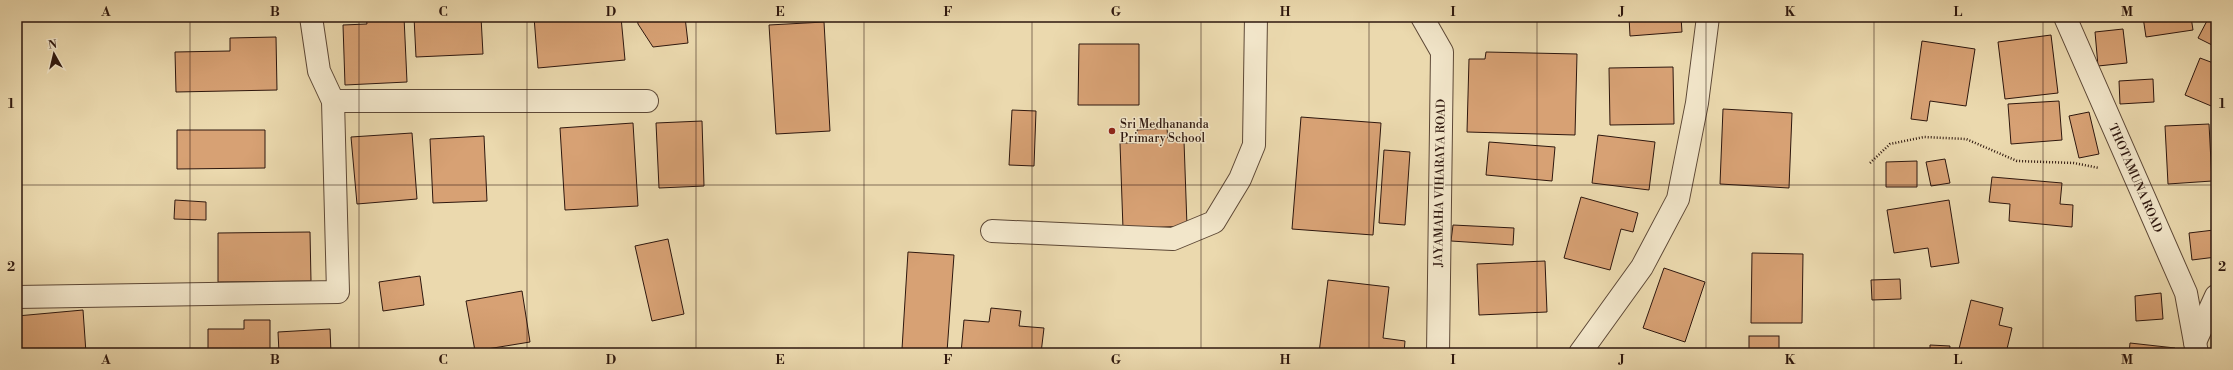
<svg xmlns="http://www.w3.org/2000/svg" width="2233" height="370" font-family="'Libre Bodoni',serif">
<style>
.building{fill:#d7a174;stroke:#2e170e}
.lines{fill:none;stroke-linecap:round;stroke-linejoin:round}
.minor-casing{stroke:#5d4836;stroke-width:24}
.path{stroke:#2e170e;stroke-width:2.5;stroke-dasharray:1 2;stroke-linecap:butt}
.minor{stroke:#f2e6ca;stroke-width:22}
.grid{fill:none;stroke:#2e170e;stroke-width:1;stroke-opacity:0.55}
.poi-dot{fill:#8f2418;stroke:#f2e6ca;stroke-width:1.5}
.labels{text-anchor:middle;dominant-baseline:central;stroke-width:3;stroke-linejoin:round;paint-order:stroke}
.poi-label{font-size:12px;fill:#2e170e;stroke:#f2e6ca;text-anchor:start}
.street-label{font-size:12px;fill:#2e170e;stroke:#f2e6ca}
.neatline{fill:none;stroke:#2e170e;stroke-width:1.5}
.grid-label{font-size:13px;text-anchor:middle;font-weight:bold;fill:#2e170e}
</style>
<rect width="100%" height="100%" fill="#ebd9ae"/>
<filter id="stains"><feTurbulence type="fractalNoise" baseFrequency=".005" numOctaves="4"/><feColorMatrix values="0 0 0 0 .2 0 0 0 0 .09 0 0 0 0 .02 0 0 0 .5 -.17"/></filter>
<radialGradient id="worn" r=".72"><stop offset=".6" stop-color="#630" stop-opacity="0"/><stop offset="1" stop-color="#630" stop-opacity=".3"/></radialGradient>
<g class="building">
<polygon points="366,17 404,17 407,82 345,85 343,25 367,24"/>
<polygon points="414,17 481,17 483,54 416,57"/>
<polygon points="534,17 621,17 625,60 538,68"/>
<polygon points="637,17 685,17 688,43 653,47 638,24"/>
<polygon points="1629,17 1681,17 1682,32 1630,36"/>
<polygon points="2143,17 2191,17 2193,30 2146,37"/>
<polygon points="2209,17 2216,17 2216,47 2198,38"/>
<polygon points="824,22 830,131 776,134 769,25"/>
<polygon points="2123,29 2127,63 2098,66 2095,32"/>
<polygon points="2051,35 2058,93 2005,99 1998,42"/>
<polygon points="276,37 277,90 176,92 175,52 230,51 230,38"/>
<polygon points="1922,41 1975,49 1966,106 1930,101 1927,121 1911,119"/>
<polygon points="1079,44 1139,44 1139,105 1078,105"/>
<polygon points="1486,52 1577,54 1575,135 1467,132 1469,59 1485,59"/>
<polygon points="2200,58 2216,64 2216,108 2185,95"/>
<polygon points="1673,67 1674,124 1610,125 1609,68"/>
<polygon points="2153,79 2154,102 2120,104 2119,81"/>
<polygon points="2059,101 2062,140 2011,144 2008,104"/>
<polygon points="1723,109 1792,113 1789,188 1720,184"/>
<polygon points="1012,110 1036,111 1034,166 1009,165"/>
<polygon points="2089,112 2099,154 2079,158 2069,116"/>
<polygon points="1301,117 1381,123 1373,235 1292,229"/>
<polygon points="702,121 704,186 659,188 656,123"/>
<polygon points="633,123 638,206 565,210 560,128"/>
<polygon points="2209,124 2212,181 2168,184 2165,126"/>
<polygon points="1167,128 1168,141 1184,141 1187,226 1123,229 1120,143 1137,143 1137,130"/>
<polygon points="177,130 265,130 265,168 177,169"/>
<polygon points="412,133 417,199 357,204 351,137"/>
<polygon points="1598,135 1655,142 1649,190 1592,183"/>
<polygon points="484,136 487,201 433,203 430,139"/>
<polygon points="1489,142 1555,147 1552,181 1486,175"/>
<polygon points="1384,150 1410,152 1405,225 1379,223"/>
<polygon points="1945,159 1950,183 1931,186 1926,162"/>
<polygon points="1917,161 1917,187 1886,187 1886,162"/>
<polygon points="1992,177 2062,183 2060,204 2073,205 2072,227 2009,221 2010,204 1989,202"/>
<polygon points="1581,197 1638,213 1633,232 1621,229 1610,270 1564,258"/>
<polygon points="175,200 206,202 206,220 174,219"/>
<polygon points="1949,200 1959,263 1931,267 1928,248 1894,253 1887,210"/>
<polygon points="1453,225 1514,228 1513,245 1451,241"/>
<polygon points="2214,230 2216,257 2192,260 2189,233"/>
<polygon points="310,232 311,281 218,282 218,233"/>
<polygon points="668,239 684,314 652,321 635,246"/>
<polygon points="908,252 954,255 947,352 902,349"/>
<polygon points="1752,253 1803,254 1802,323 1751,323"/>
<polygon points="1545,261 1547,312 1479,315 1477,264"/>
<polygon points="1664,268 1705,282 1685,342 1643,328"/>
<polygon points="420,276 424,305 383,311 379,282"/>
<polygon points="1900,279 1901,299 1872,300 1871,280"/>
<polygon points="1328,280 1389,287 1383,338 1405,341 1404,353 1319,353"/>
<polygon points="522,291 530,342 475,351 466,301"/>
<polygon points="2161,293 2163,319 2136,321 2135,296"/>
<polygon points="1971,300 2003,308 1999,325 2012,328 2006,353 1958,353"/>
<polygon points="991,308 1021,311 1019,326 1044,328 1041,353 961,353 964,320 989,322"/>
<polygon points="83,310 86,353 17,353 17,316"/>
<polygon points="244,320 270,320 270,353 208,353 208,329 244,329"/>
<polygon points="330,329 331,353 279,353 278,332"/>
<rect x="1749" y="336" width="30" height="17"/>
<polygon points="2130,343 2175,348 2175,353 2129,353"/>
<polygon points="1930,345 1950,346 1949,353 1930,353"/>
</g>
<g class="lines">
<defs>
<g id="minor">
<polyline points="1422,17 1442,52 1438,353"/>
<path id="s1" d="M2065 17 2186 293 2197 353"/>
<polyline points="333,101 647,101"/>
<polyline points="992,231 1173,239 1214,222 1240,179 1254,145 1256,17"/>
<polyline points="17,297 338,292 333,101 319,71 311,17"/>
<polyline points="2195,342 2216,296"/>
<polyline points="1580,353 1642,267 1678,199 1697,103 1708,17"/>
</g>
</defs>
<use href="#minor" class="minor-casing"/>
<polyline class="path" points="1870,163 1890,144 1924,137 1966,139 2017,161 2074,163 2099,168"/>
<use href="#minor" class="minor"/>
</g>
<path class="grid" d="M190 17V353M359 17V353M527 17V353M696 17V353M864 17V353M1032 17V353M1201 17V353M1369 17V353M1537 17V353M1706 17V353M1874 17V353M2043 17V353M17 185H2216"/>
<circle class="poi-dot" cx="1112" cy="131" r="4"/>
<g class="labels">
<g class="poi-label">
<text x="1120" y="124">Sri Medhananda<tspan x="1120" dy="14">Primary School</tspan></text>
</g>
<g class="street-label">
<text stroke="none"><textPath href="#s1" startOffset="176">THOTAMUNA ROAD</textPath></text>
<text transform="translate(1440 183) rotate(-89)">JAYAMAHA VIHARAYA ROAD</text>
</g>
</g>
<rect width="2233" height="370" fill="none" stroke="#ebd9ae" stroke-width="44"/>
<g transform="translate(54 54) rotate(352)" stroke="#f2e6ca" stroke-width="3" paint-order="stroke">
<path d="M0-3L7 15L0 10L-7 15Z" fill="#2e170e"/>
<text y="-6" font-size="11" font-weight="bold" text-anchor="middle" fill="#2e170e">N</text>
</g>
<rect x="22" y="22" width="2189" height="326" class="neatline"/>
<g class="grid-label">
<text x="106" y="16">A</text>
<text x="275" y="16">B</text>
<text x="443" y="16">C</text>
<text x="611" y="16">D</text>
<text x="780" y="16">E</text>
<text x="948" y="16">F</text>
<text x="1116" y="16">G</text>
<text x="1285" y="16">H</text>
<text x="1453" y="16">I</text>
<text x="1622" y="16">J</text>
<text x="1790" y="16">K</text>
<text x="1958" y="16">L</text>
<text x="2127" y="16">M</text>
<text x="11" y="108">1</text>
<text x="2222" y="108">1</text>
<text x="11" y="271">2</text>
<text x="2222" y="271">2</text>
<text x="106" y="364">A</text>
<text x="275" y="364">B</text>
<text x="443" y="364">C</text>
<text x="611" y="364">D</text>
<text x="780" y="364">E</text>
<text x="948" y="364">F</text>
<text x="1116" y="364">G</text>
<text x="1285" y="364">H</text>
<text x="1453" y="364">I</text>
<text x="1622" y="364">J</text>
<text x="1790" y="364">K</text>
<text x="1958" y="364">L</text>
<text x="2127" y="364">M</text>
</g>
<rect width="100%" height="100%" filter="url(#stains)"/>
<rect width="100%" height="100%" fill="url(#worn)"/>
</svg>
